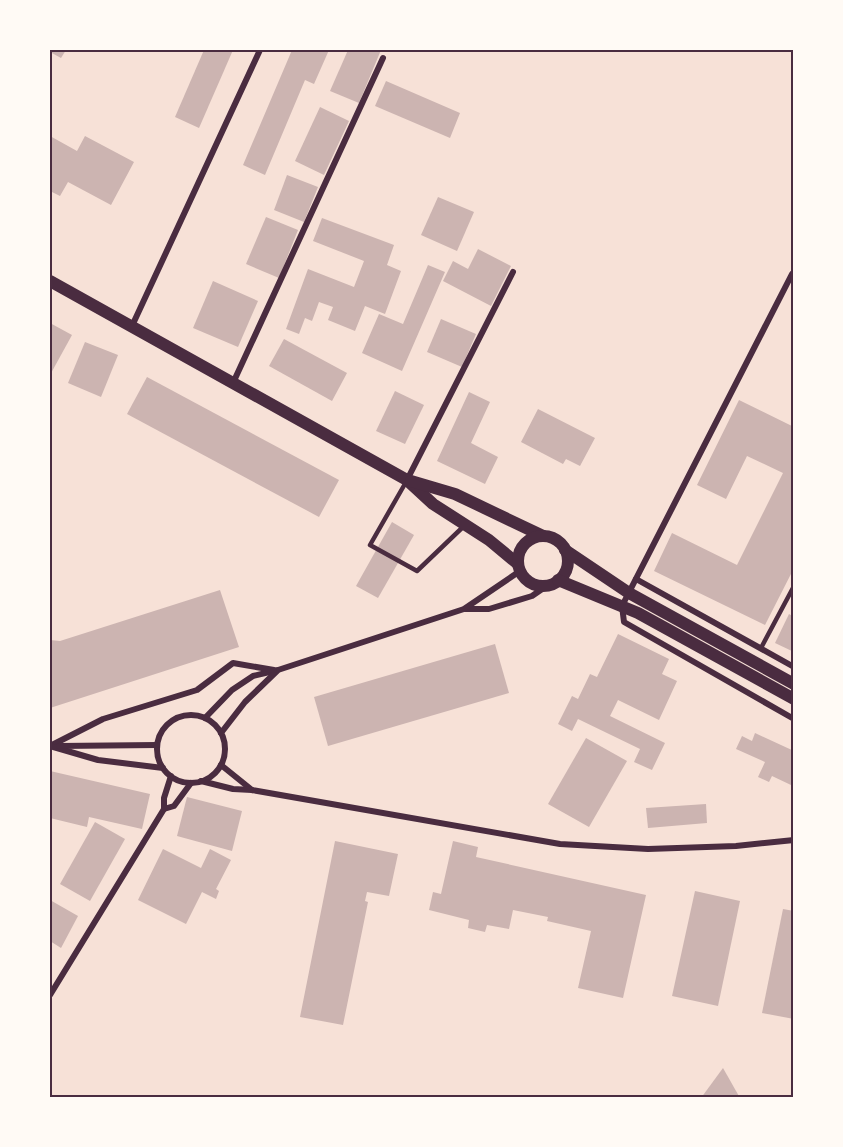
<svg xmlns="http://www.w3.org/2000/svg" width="843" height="1147" font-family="'Libre Baskerville',serif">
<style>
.building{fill:#ccb4b1}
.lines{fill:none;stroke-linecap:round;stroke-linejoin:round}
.service{stroke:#4a2c40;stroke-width:4.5}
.minor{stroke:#4a2c40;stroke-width:6}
.secondary{stroke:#4a2c40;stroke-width:12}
.neatline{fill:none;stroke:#4a2c40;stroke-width:2}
</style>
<rect width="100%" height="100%" fill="#f7e1d7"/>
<g class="building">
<polygon points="50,50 66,50 61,58 50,52"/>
<polygon points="204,50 233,50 199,128 175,117"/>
<polygon points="292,50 329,50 314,84 305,80 265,175 243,165"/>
<polygon points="348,50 381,50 359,103 330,91"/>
<polygon points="386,81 460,113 450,138 375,106"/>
<polygon points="320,107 349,121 324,175 295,161"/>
<polygon points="50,136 77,151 85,136 134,162 111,205 68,182 60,196 50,191"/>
<polygon points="287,175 318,187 304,222 274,210"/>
<polygon points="438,197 474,212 457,251 421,235"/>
<polygon points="266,217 298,230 279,278 246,264"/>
<polygon points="322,218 394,245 387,265 401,271 385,314 365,306 355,331 328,320 333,307 319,302 312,321 305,318 299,334 286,329 308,269 354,287 364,261 313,241"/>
<polygon points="478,249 511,266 491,306 443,281 453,261 468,269"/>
<polygon points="428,265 445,272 402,371 362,353 379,314 403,324"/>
<polygon points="213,281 258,301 238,347 193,328"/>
<polygon points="441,319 476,334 462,367 427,352"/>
<polygon points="50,323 72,335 50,375"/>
<polygon points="284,339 347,373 332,401 269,366"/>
<polygon points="85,342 118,355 101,397 68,383"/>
<polygon points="147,377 339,480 319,517 127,414"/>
<polygon points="395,391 424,405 405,444 376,431"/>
<polygon points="469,392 490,402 471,443 498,457 485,484 437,461"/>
<polygon points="739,400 794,427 794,568 765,625 654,571 672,533 737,565 783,473 747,456 726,499 697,485"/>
<polygon points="538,409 595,438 580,466 566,459 563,464 521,442"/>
<polygon points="392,522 414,535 378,598 356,586"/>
<polygon points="220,590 239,647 50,708 50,640 60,641"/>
<polygon points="789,614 794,617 794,652 775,643"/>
<polygon points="618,634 669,659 662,674 677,681 659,720 618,700 610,716 665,743 652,770 634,762 640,749 578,719 572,731 558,724 572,696 578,699 590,674 597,677"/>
<polygon points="495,644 509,693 328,746 314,697"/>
<polygon points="755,733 794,751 794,780 791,785 772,776 769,782 758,777 765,762 736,749 742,736 752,741"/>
<polygon points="586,738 627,761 589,827 548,804"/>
<polygon points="50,771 150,794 142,829 89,817 87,827 50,818"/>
<polygon points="187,797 242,811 232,851 177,836"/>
<polygon points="706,804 707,823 648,828 646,808"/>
<polygon points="95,822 125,839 90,901 60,884"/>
<polygon points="335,841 398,854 389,896 367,892 365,901 368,902 343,1025 300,1017"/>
<polygon points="453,841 478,847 476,857 646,895 623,998 578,988 591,931 547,921 548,917 513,910 509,929 487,925 485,932 468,928 469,920 429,910 433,892 441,894"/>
<polygon points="163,849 201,868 210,849 231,860 216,889 219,891 216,899 202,892 186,924 138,900"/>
<polygon points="695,891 740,901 718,1006 672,996"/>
<polygon points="50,900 78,916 61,948 50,941"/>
<polygon points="783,909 794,911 794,1019 762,1013"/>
<polygon points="723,1068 740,1098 701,1098"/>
</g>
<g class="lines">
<g class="service">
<polyline points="406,482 370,545 417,571 464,526"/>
<polyline points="761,648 794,586"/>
</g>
<g class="minor">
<polyline points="792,274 622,606 624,622 794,719"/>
<polyline points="132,326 260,50"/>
<polyline points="233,383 383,58"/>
<polyline points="407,480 513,272"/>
<polyline points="636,579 794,667"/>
<polyline points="465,609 489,609 532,596 548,585"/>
<circle cx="191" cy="749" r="34"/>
<polyline points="205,718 232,690 253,676 278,670 464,609 520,571"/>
<polyline points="221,733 245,702 277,671"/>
<polyline points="50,746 103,719 197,690 233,663 274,670"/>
<polyline points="50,746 98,760 163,768"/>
<polyline points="59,746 157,745"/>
<polyline points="221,765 252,790"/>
<polyline points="201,781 233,789 252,790 560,844 648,849 736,846 794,840"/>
<polyline points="164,809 174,806 191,783"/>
<polyline points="50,995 164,809 164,798 171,776"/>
</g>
<g class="secondary">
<polyline points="50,281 407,480 433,504 489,540 518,564"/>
<polyline points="411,481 455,494 543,536"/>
<circle cx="543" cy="561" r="25"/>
<polyline points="565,550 629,593 794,684"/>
<polyline points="558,580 638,613 794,699"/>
</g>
</g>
<rect width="843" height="1147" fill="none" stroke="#fffaf5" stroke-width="102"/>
<rect x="51" y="51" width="741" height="1045" class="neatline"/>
</svg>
